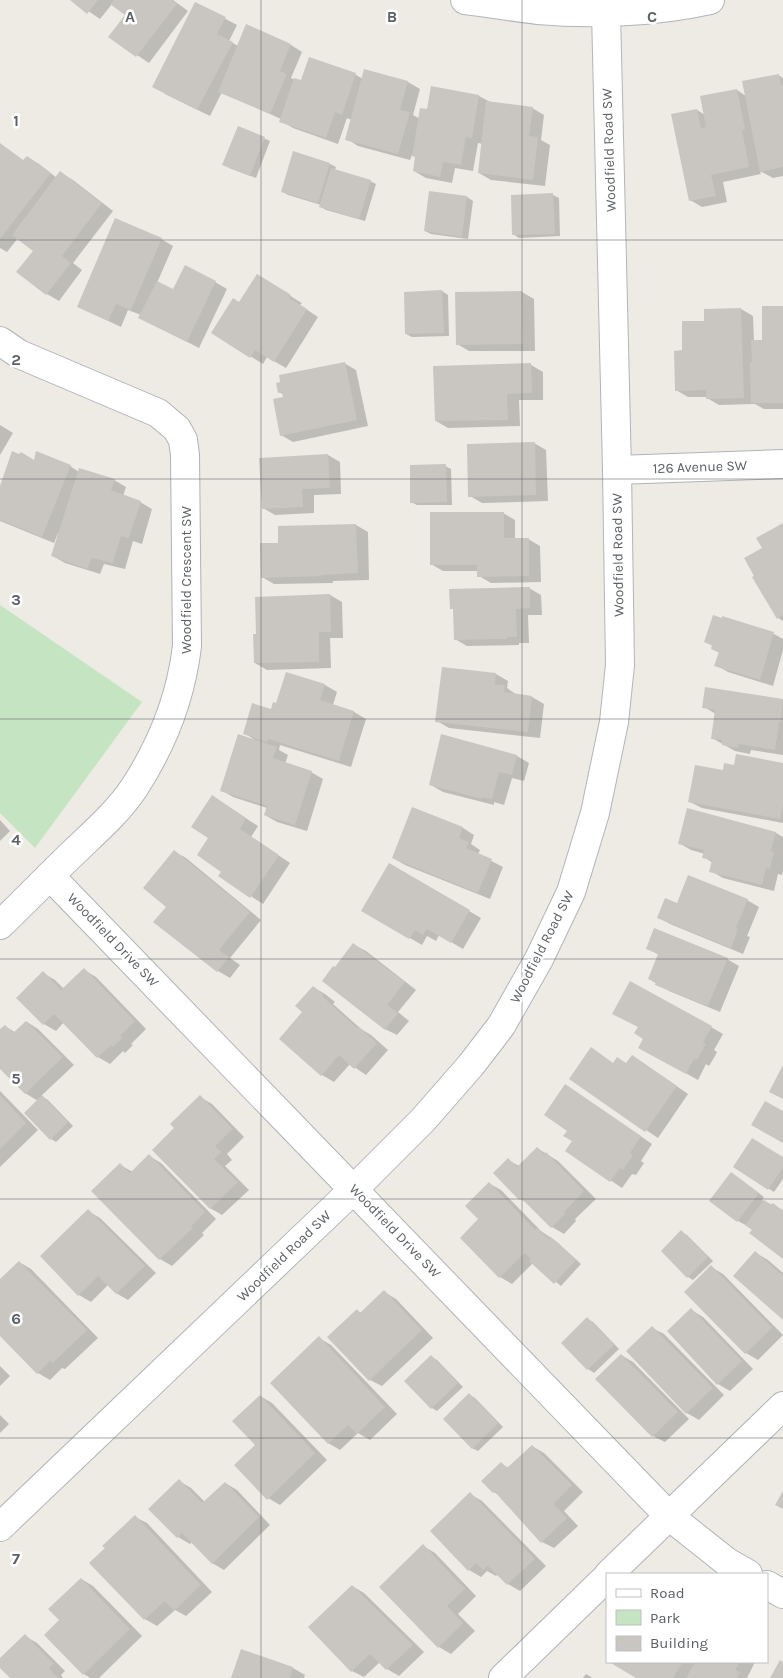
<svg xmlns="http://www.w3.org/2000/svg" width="783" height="1678" font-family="Karla,sans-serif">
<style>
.green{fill:#c5e5c2}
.shadow{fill:#0003}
.building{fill:#c9c6c1}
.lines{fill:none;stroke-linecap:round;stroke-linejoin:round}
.street-casing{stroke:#b0b3b7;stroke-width:30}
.secondary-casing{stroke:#b1b5b9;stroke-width:30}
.street{stroke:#fff;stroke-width:28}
.secondary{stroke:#fff;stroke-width:28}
.grid{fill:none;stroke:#5c6165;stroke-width:1;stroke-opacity:0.55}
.labels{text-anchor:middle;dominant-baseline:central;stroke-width:5;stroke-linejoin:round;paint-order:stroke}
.street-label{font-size:14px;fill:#5c6165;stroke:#fff}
.grid-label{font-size:16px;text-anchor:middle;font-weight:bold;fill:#5c6165;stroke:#fff;stroke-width:5;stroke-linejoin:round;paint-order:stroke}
</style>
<rect width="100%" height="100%" fill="#eeebe5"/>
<polygon class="green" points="0,605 142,702 35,848 0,813"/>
<g class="shadow">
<polygon points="72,0 173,0 188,11 149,63 110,37 127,15 112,4 100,19"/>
<polygon points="196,3 237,25 229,41 238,46 291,45 302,52 291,78 295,80 302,82 310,59 356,75 363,79 408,82 420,89 413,115 420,119 428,111 432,88 479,96 492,103 532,108 544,115 541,140 550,145 545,186 491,180 479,173 483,144 478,143 473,171 455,168 452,183 426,178 414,171 416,158 412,155 410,160 358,146 347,139 352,120 347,118 338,144 293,128 281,121 281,119 222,92 210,116 165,94"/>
<polygon points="778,75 783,78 783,176 773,178 760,171 761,174 723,182 727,202 702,207 690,200 697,110 705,115 737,90 746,96"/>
<polygon points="239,127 270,141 256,178 229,168"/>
<polygon points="0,144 24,161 27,157 39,164 57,178 61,173 73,180 113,211 73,263 82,270 59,301 47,294 35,251 18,238 7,252 0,248"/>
<polygon points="294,153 330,164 336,167 335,170 370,181 376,184 365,221 326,210 321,207 321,205 288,195 282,191"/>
<polygon points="430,193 467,197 473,201 468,239 431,234 425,231"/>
<polygon points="553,195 559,198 560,236 519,238 513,234"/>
<polygon points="161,239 173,246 157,283 173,291 215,282 227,289 199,348 152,324 141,315 128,310 121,327 79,307"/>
<polygon points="270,283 300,302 302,303 300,305 318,317 286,368 267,357 263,364 213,333 240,304"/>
<polygon points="442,291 448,295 449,336 412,337 406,334"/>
<polygon points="522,292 534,299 535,351 469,351 457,344"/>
<polygon points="783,307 783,409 764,409 755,404 719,405 707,398 707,397 688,397 676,390 684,352 706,322 741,309 753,316 754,341 764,341"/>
<polygon points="344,363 356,370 368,426 293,442 281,435 284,398 284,395 279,392"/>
<polygon points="531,365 543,372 543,400 519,400 520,426 448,428 436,421"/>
<polygon points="0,425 13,433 0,455"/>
<polygon points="534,443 546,450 548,501 482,503 470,496"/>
<polygon points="328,455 340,462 341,494 314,495 314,513 275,515 263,508"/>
<polygon points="35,461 70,466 79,472 114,480 126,487 123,496 140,502 152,509 142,544 133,541 125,569 104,564 100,574 65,563 53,556 60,534 58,533 54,543 0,521 0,487"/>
<polygon points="445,466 451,469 452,505 417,505 411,502"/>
<polygon points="503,513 515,520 515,539 528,539 540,546 541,582 491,583 479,576 479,571 443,571 431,564"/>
<polygon points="783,524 783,621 778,618 764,548"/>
<polygon points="356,525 368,532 369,580 333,581 333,583 274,584 262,577 279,544"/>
<polygon points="529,588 541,595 542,615 528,615 529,643 519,643 519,645 467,646 455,639"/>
<polygon points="330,595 342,602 343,638 330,638 331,668 267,670 255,663"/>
<polygon points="723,617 774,634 783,639 783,650 773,686 728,672 716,665 720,653 712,649 713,646 705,642"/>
<polygon points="286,674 325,685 337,692 333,705 354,712 366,719 351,767 280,745 279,750 288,755 285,764 311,772 323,779 307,831 277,822 265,815 267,808 233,797 221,790 255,740 244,733 277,705"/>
<polygon points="496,674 508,681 507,688 517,695 532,697 544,704 540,738 449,728 437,721"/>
<polygon points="706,688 783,700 783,755 751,750 750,754 735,751 712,738 716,714 704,707"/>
<polygon points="442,736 517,756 529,763 524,781 512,778 504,805 494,802 494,805 443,792 431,785"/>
<polygon points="783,765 783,823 702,808 690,802 724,771 735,767"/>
<polygon points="224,804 258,826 251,837 290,863 263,904 220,876 223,871 210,838"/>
<polygon points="413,808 463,828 474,835 471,844 480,850 478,854 503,867 490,899 405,865 393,858"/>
<polygon points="0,820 10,831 0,841"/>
<polygon points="776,833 783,837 783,871 782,875 778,874 774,891 723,878 711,871 713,863 704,857 705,854 691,850 679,843"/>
<polygon points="175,852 186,858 261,920 230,958 240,965 230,978 218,971 167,907"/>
<polygon points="390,865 481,918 463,949 439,935 436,941 427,936 422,945 363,911"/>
<polygon points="747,900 759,907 747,936 750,937 743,954 670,924 658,917 677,905"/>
<polygon points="354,945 366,951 416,990 398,1012 409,1021 397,1035 385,1029 335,969"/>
<polygon points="648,948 727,959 739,966 720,1012 669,991 649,979 659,955"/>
<polygon points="84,970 96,977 146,1029 131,1044 133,1045 125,1053 123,1051 110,1064 98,1057 64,1022 56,1031 44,1024 43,973 55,980 64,989"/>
<polygon points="313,987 325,994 335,1002 333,1004 361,1029 371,1035 388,1050 366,1075 350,1064 334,1082 322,1075 304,1012"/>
<polygon points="27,1022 38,1029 74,1065 41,1096 48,1100 73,1126 56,1142 51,1139 38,1101 25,1093 0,1067 0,1031 5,1026 16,1033"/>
<polygon points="711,1027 723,1034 714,1050 717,1052 715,1056 709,1066 706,1064 698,1080 652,1054 645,1038"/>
<polygon points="633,1056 688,1094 658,1138 570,1079 614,1064 627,1064"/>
<polygon points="566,1085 652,1144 641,1161 644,1163 636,1175 632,1174 622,1188 567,1151 573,1141 568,1130"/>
<polygon points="0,1091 38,1130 0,1167"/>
<polygon points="200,1097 212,1104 244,1137 227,1154 232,1160 225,1166 249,1190 222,1215 210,1208 176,1128"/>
<polygon points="537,1148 558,1161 596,1199 575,1219 576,1221 564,1234 552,1227 529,1204 520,1199 495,1174 508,1160 519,1166"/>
<polygon points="149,1156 161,1163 216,1219 202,1233 204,1235 172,1266 160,1259 93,1191 120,1165 133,1172"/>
<polygon points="783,1158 783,1179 774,1192 735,1167"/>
<polygon points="737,1177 764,1197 762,1200 783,1210 783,1257 753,1229 738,1221"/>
<polygon points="490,1184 501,1190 541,1231 557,1242 581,1264 561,1286 533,1263 512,1284 500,1277 480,1219"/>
<polygon points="88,1211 100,1218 156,1273 128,1300 116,1293 108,1285 91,1302 79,1295"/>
<polygon points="681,1232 687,1235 713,1261 693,1280 688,1277"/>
<polygon points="756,1253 768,1260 783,1273 783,1319"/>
<polygon points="19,1262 31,1269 98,1338 65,1369 62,1368 50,1380 38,1373 0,1334 0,1280"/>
<polygon points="711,1267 723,1274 783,1335 758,1360 746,1353"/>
<polygon points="384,1292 396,1299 433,1338 382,1386 370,1380 357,1311 362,1313"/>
<polygon points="691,1310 703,1317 753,1369 730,1391 718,1384"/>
<polygon points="587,1319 593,1322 619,1349 594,1373 588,1369 563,1343"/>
<polygon points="652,1328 664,1334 724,1395 699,1420 687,1413"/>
<polygon points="319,1338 331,1345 397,1414 370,1440 358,1433 340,1450 328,1443"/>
<polygon points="621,1355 633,1362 689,1419 665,1442 653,1436"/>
<polygon points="431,1357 437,1360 463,1387 437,1411 432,1408"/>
<polygon points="0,1366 10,1376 0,1386"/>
<polygon points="470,1395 475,1398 503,1427 478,1451 472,1448"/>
<polygon points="260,1396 272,1403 327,1460 280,1505 268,1498 257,1445"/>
<polygon points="0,1415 9,1424 0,1433"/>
<polygon points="532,1446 544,1453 583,1492 564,1511 578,1526 554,1548 542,1542 500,1495 493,1492 501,1464 509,1468"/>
<polygon points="179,1481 191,1488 205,1502 225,1483 237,1490 270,1525 224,1570 212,1563 192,1542 190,1544 178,1537"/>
<polygon points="470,1494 482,1501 546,1566 520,1591 508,1584 498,1574 496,1576 487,1571 481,1577 469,1570"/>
<polygon points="135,1517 147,1523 212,1592 186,1616 175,1610 157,1626 145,1619 91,1563"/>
<polygon points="423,1546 435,1553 476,1596 458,1614 475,1631 451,1654 439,1647"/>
<polygon points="81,1579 93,1586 142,1636 99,1678 90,1678 84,1674 46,1635 61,1621"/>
<polygon points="352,1586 364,1593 424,1652 399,1676 387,1669 380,1662 364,1677 352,1671"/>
<polygon points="25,1636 37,1643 65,1671 61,1675 63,1678 12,1678 0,1666 0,1660"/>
<polygon points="242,1651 293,1668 305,1675 304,1678 233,1678"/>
<polygon points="611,1662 755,1662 747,1678 638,1678"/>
<polygon points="586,1674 591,1677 592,1678 583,1678"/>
</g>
<g class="building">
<polygon points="70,0 98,0 87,14"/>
<polygon points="114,0 172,0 177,4 136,57 108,37 125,15 110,4"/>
<polygon points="195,2 226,17 217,34 233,42 197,110 152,87"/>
<polygon points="246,24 291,44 280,71 287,74 270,114 218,92"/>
<polygon points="309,57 356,73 342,115 335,112 326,138 279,122 294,78 301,80"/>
<polygon points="364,69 408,81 400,110 410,112 398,154 345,140"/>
<polygon points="779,74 781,85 783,85 783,167 760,172 742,81"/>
<polygon points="431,86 479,95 472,138 466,137 461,165 443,162 440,177 413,171 415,157 412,156 420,108 427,109"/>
<polygon points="737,89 745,129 742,130 749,167 711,175 716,196 689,201 671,114 697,109 701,128 706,127 700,96"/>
<polygon points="486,101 533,107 529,136 538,137 533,180 478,173"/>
<polygon points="238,126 265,137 250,176 222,165"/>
<polygon points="0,143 23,160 27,156 51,173 0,239"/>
<polygon points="293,151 330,163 318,203 281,192"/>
<polygon points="331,168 371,180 359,219 319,207"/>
<polygon points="60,171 102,203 62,256 71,263 46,295 16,272 33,251 12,235"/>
<polygon points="429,191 467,196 462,237 424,231"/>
<polygon points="553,193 555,234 512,235 511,195"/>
<polygon points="115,218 162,238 131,310 116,304 108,321 77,307"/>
<polygon points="185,265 216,281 187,342 138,318 157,281 173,289"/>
<polygon points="257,274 288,293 291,295 289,298 307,309 274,362 255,350 250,358 211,333 233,298 239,302"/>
<polygon points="442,290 444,333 405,334 404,292"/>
<polygon points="522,291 523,344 456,345 455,292"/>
<polygon points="762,306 783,306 783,403 751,403 750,362 752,362 751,340 762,340"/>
<polygon points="741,308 744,398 706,399 706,390 675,391 674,351 682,350 682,321 704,321 704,309"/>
<polygon points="345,362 357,420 280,436 273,399 283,397 282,392 278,393 276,383 280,382 279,375"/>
<polygon points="531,363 532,393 507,394 508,420 435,421 433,366"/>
<polygon points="535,442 536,495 468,497 467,444"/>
<polygon points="12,451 19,454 21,452 34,460 36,451 71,465 42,537 0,520 0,486"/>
<polygon points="328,454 330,488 302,489 303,507 262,509 259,458"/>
<polygon points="446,464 447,502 410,503 410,465"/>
<polygon points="79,468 115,479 111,490 141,501 129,538 121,536 113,563 92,558 87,569 51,556"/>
<polygon points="430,512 504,512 504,538 529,538 529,576 477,577 477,565 430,565"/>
<polygon points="783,523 783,615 777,619 752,577 754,576 744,558 762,548 756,538"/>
<polygon points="356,524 358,573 321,575 321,576 261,578 260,543 278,543 278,526"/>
<polygon points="530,587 530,608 516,609 517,637 507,637 507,639 454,640 453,609 450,609 449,589"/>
<polygon points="330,594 331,632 319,632 319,662 254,663 253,634 256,634 255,597"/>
<polygon points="713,615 722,618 722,616 774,632 760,680 714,666 719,652 711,649 712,645 704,642"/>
<polygon points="442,667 496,673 495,685 505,685 504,692 532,696 528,732 435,722"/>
<polygon points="286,672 325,684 320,700 354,711 339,761 268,739 267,742 243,734 252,703 271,709 273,702 276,703"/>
<polygon points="705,687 783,699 781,722 779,722 775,750 739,744 738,748 722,745 722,740 711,739 715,710 702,708"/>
<polygon points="238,734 277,747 273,758 312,771 295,825 264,815 267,806 220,791"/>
<polygon points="441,734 517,755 512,775 499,772 492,799 482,797 482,799 429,785"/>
<polygon points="736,754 783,763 783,804 780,819 688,802 695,765 723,770 724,763 734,765"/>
<polygon points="212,795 246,818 240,829 279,855 250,898 218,876 221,872 197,855 208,838 191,827"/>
<polygon points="412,807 463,827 459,838 469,842 466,848 492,859 478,893 392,858"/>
<polygon points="687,808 776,832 771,851 774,852 770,869 766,868 762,885 709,872 712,860 702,858 704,850 678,844"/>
<polygon points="174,850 250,912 219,950 229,957 217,972 153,922 166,907 143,888"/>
<polygon points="389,863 470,910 451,943 427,929 423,935 415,930 409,939 361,911"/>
<polygon points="688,875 748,899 736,928 738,929 731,948 657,918 665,898 677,903"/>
<polygon points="654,928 728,958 708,1006 655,985 656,982 648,979 658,954 646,949"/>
<polygon points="353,943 405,982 387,1005 398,1013 385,1030 322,981 333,966 335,967"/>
<polygon points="84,968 135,1021 120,1036 122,1038 113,1047 111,1045 97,1058 54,1014 43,1025 16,998 43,971 61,990"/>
<polygon points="630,981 712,1026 703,1043 706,1044 697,1060 694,1059 686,1074 638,1048 643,1039 634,1033 638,1027 612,1014"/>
<polygon points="313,986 324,995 322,996 357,1028 358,1026 377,1043 354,1069 339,1055 321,1076 279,1039 302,1012 295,1006"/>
<polygon points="26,1021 63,1057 25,1094 0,1069 0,1029 5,1025 13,1033"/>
<polygon points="591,1047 613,1063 617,1057 626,1063 632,1055 677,1086 645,1132 569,1079"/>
<polygon points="783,1065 783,1099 769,1092"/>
<polygon points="565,1084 641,1136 630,1153 633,1155 623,1170 620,1168 610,1182 565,1151 572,1141 563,1136 567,1131 544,1115"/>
<polygon points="0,1095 26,1123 0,1149"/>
<polygon points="42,1095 68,1122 50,1140 24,1113"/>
<polygon points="200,1095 233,1129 215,1146 221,1152 214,1159 238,1182 210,1209 152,1150 174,1128 170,1124"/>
<polygon points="765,1101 783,1111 783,1143 751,1125"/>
<polygon points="752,1138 783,1157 783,1167 768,1190 733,1167"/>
<polygon points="537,1147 544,1154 546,1152 584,1191 564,1212 565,1214 551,1228 521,1198 519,1200 493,1173 508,1158 517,1167"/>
<polygon points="149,1154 205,1212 191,1226 193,1228 159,1260 91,1191 120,1163 130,1173"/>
<polygon points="731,1172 759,1193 737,1222 709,1201"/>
<polygon points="489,1182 535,1230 537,1228 549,1239 551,1237 576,1260 554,1284 529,1261 531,1259 525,1253 499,1278 460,1238 478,1219 465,1206"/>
<polygon points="764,1200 771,1205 773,1203 783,1211 783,1259 749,1233 752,1230 745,1225"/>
<polygon points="88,1209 145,1266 116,1294 98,1276 78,1296 40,1256"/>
<polygon points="681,1230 708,1257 687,1278 661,1251"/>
<polygon points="755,1251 783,1276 783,1320 733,1276"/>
<polygon points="19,1261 87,1330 53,1363 50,1361 37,1374 0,1336 0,1279"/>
<polygon points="711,1265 772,1328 745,1354 684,1292"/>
<polygon points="384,1290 422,1330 369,1381 327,1337 357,1309 360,1313"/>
<polygon points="691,1308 742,1361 717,1385 667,1331"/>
<polygon points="587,1317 614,1345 587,1370 561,1343"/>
<polygon points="652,1326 713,1388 686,1414 626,1351"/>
<polygon points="319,1336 385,1407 357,1434 348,1425 328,1444 270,1383"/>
<polygon points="621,1354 678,1412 652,1437 595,1379"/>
<polygon points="431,1355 458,1383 431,1409 404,1381"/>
<polygon points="469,1393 498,1423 472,1449 443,1419"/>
<polygon points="260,1395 315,1453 267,1500 234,1465 255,1445 232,1421"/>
<polygon points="532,1445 572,1485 553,1504 567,1518 541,1543 494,1491 493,1493 481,1481 501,1462 507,1468"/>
<polygon points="179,1479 202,1503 225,1482 259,1517 212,1564 182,1533 177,1538 148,1509"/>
<polygon points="783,1491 783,1509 775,1505"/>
<polygon points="470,1492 535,1559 507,1585 488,1566 483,1570 476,1563 468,1571 430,1531"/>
<polygon points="135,1515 201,1585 174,1611 165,1601 144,1620 89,1563 105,1548 102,1546"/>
<polygon points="423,1544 465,1589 447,1606 463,1623 438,1648 379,1587"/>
<polygon points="81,1578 130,1629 83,1675 44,1635 59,1620 48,1609"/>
<polygon points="352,1585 413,1645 386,1670 370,1654 351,1672 308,1627"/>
<polygon points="25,1634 54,1664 49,1668 59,1678 10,1678 0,1668 0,1658"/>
<polygon points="241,1649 293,1667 290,1678 231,1678"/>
<polygon points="780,1660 783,1662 783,1678 770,1678"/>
<polygon points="609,1662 683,1662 673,1678 636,1678"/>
<polygon points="695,1662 740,1662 735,1670 740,1672 736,1678 686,1678"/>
</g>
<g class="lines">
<defs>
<g id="street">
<path d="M0 341 19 354 158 413 177 429 183 440 185 455 187 646C181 697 162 745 134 788 118 812 95 832 74 852 49 876 25 901 0 925"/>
<polyline points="617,470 783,464"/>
<polyline points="50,876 669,1516 727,1562 748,1574"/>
<polyline points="609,1574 783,1406"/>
<polyline points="767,1585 783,1594"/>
<polyline points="503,1678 607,1577"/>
</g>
<g id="secondary">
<path d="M465 0C489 3 513 7 538 10 593 15 655 12 710 0"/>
<polyline points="0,1527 354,1189 423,1120 471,1065 501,1026 539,959 571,892 595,813 614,722 620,665 617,470 606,12"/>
</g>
</defs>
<use href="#street" class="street-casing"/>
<use href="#secondary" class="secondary-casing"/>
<use href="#street" class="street"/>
<use href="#secondary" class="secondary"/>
</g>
<path class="grid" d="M261 0V1678M522 0V1678M0 240H783M0 479H783M0 719H783M0 959H783M0 1199H783M0 1438H783"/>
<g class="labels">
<g class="street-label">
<text transform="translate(609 150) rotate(-92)">Woodfield Road SW</text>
<text transform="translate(700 467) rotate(-2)">126 Avenue SW</text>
<text transform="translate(618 555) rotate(-91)">Woodfield Road SW</text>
<text transform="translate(186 580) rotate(-90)">Woodfield Crescent SW</text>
<text transform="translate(113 940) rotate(46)">Woodfield Drive SW</text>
<text transform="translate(542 947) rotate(-63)">Woodfield Road SW</text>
<text transform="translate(395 1231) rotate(46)">Woodfield Drive SW</text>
<text transform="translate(284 1256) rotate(-44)">Woodfield Road SW</text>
</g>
</g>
<g class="grid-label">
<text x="130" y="22">A</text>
<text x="392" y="22">B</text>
<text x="652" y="22">C</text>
<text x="16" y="126">1</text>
<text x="16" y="365">2</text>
<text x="16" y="605">3</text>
<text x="16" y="845">4</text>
<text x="16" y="1084">5</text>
<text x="16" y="1324">6</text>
<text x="16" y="1564">7</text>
</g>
<rect x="606" y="1573" width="162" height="90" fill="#ffffff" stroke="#bec0c1"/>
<rect x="616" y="1589" width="25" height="8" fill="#ffffff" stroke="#bec0c1"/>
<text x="650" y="1598" font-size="15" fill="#5c6165">Road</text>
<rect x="616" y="1610" width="25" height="15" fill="#c5e5c2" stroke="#bec0c1"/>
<text x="650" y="1623" font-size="15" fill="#5c6165">Park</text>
<rect x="616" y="1636" width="25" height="15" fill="#c9c6c1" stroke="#bec0c1"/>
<text x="650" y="1648" font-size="15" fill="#5c6165">Building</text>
</svg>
